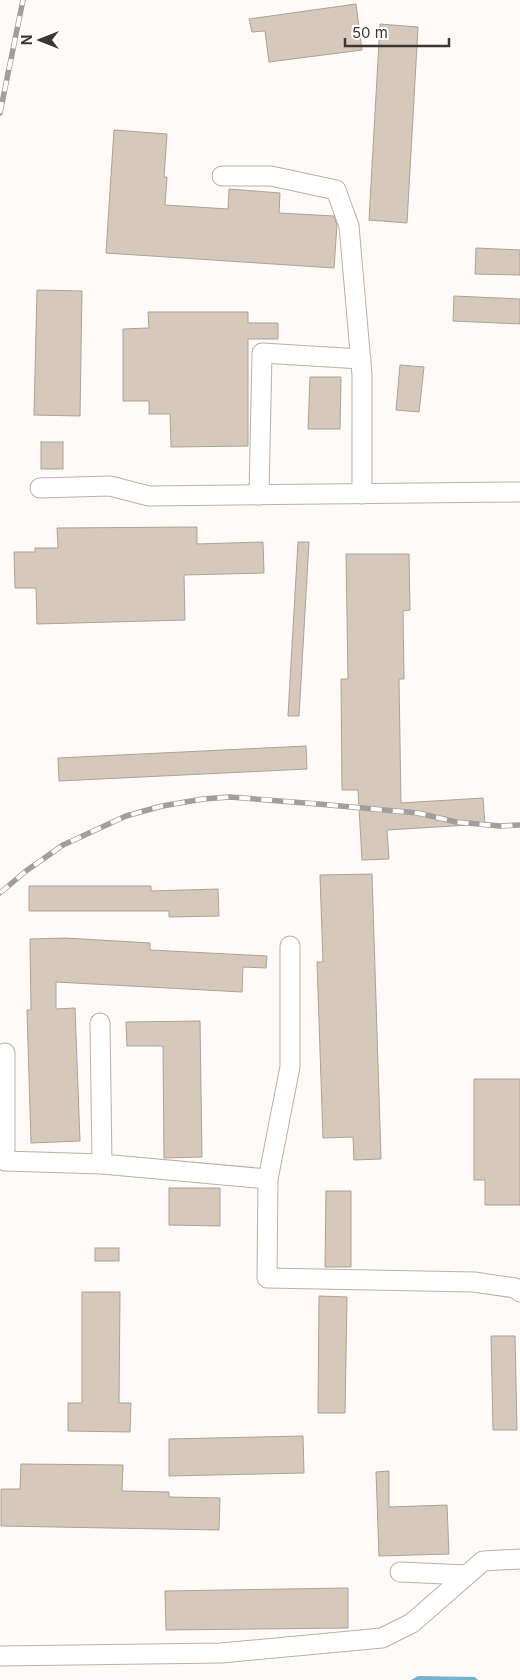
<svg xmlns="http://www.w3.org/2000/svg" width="520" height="1680" font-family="Inter,sans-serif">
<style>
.water{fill:#77b1cb}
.building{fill:#d7c8bc;stroke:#afa095}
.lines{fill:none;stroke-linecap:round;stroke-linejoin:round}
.minor-casing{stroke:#beafa3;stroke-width:21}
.minor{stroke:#fff;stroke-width:19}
.rail-casing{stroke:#a39e9a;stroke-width:5.5}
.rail{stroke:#fff;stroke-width:4;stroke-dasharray:11;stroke-linecap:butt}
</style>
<rect width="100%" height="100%" fill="#fdfaf7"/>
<polygon class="water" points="418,1676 475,1677 478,1680 411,1680"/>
<g class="building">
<polygon points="356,4 362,50 269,62 265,31 252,32 249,19"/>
<polygon points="380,24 418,27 407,223 369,220"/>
<polygon points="114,130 167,134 164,177 167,177 165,205 228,209 229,189 280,193 279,213 334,216 337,225 334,268 106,253"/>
<polygon points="476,248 520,250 520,275 475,274"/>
<polygon points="37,290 82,291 80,416 34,415"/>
<polygon points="454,296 520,299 520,324 453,321"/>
<polygon points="148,312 248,312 248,323 278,323 278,339 248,339 248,446 171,447 170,414 149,414 149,401 123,401 123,329 149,328"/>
<polygon points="400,365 424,367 419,412 396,410"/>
<polygon points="310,377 341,377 340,429 308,429"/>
<rect x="41" y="442" width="22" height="27"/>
<polygon points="197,527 197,544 263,542 264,573 184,575 185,620 37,624 36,588 15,588 14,552 35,552 35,548 58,548 57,528"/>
<polygon points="298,542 309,542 299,716 288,716"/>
<polygon points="346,554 409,554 410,610 403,611 404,679 399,679 401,803 483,798 485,824 387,830 389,859 362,860 358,790 342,790 341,679 348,679"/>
<polygon points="306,746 307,769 59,781 58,758"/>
<polygon points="372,874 381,1159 354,1160 353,1137 323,1138 317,962 323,962 320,875"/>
<polygon points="29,886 151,886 151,891 218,889 219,916 169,917 169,911 29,911"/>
<polygon points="65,938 150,943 150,950 267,956 266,968 243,967 242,992 56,982 56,1009 75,1008 80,1141 31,1143 27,1010 31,1010 30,939"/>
<polygon points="200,1021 202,1157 164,1158 163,1046 127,1046 126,1022"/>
<polygon points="474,1079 520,1079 520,1205 485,1205 485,1180 474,1180"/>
<polygon points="169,1188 220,1188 220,1226 169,1225"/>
<polygon points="326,1191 351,1191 351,1267 325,1267"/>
<rect x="95" y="1248" width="24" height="13"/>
<polygon points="82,1292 120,1292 119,1403 131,1403 130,1432 68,1431 68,1403 82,1403"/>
<polygon points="319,1296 347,1297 345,1413 318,1413"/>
<polygon points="491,1336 515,1336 517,1430 493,1430"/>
<polygon points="303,1436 304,1473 169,1476 169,1439"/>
<polygon points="21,1464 123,1465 122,1491 169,1492 169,1497 220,1498 219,1530 1,1526 1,1489 20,1489"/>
<polygon points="389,1471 389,1507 447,1505 449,1554 379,1556 376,1472"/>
<polygon points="348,1588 348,1628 166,1630 165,1591"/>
</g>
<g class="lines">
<defs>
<g id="minor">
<polyline points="222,176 271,176 336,190 349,226 362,375 362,494"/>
<polyline points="40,488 110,486 149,496 520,492"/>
<polyline points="259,495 262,353 361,359"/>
<polyline points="290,946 290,1067 268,1179 267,1278 474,1282 515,1288 520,1292"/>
<polyline points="100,1023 102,1164 268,1179"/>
<polyline points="5,1053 5,1161 102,1164"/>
<polyline points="400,1572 467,1575"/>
<polyline points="0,1656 221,1653 382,1638 412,1623 483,1561 520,1559"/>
</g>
</defs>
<use href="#minor" class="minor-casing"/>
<use href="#minor" class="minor"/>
<defs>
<g id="rail">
<polyline points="0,113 23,0"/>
<polyline points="0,893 26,871 63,845 126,816 162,806 203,799 230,797 318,804 418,813 456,822 500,826 520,825"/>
</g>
</defs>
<use href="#rail" class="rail-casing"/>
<use href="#rail" class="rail"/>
</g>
<g transform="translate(40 40) rotate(270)" stroke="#ffffff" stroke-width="4" paint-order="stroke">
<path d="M0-4L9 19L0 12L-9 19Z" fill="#3d3732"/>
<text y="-8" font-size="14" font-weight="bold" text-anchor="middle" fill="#3d3732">N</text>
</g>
<path d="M345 38v8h104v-8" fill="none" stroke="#3d3732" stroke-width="2.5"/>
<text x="352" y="38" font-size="15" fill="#3d3732" stroke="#ffffff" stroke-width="4" paint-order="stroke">50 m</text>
</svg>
